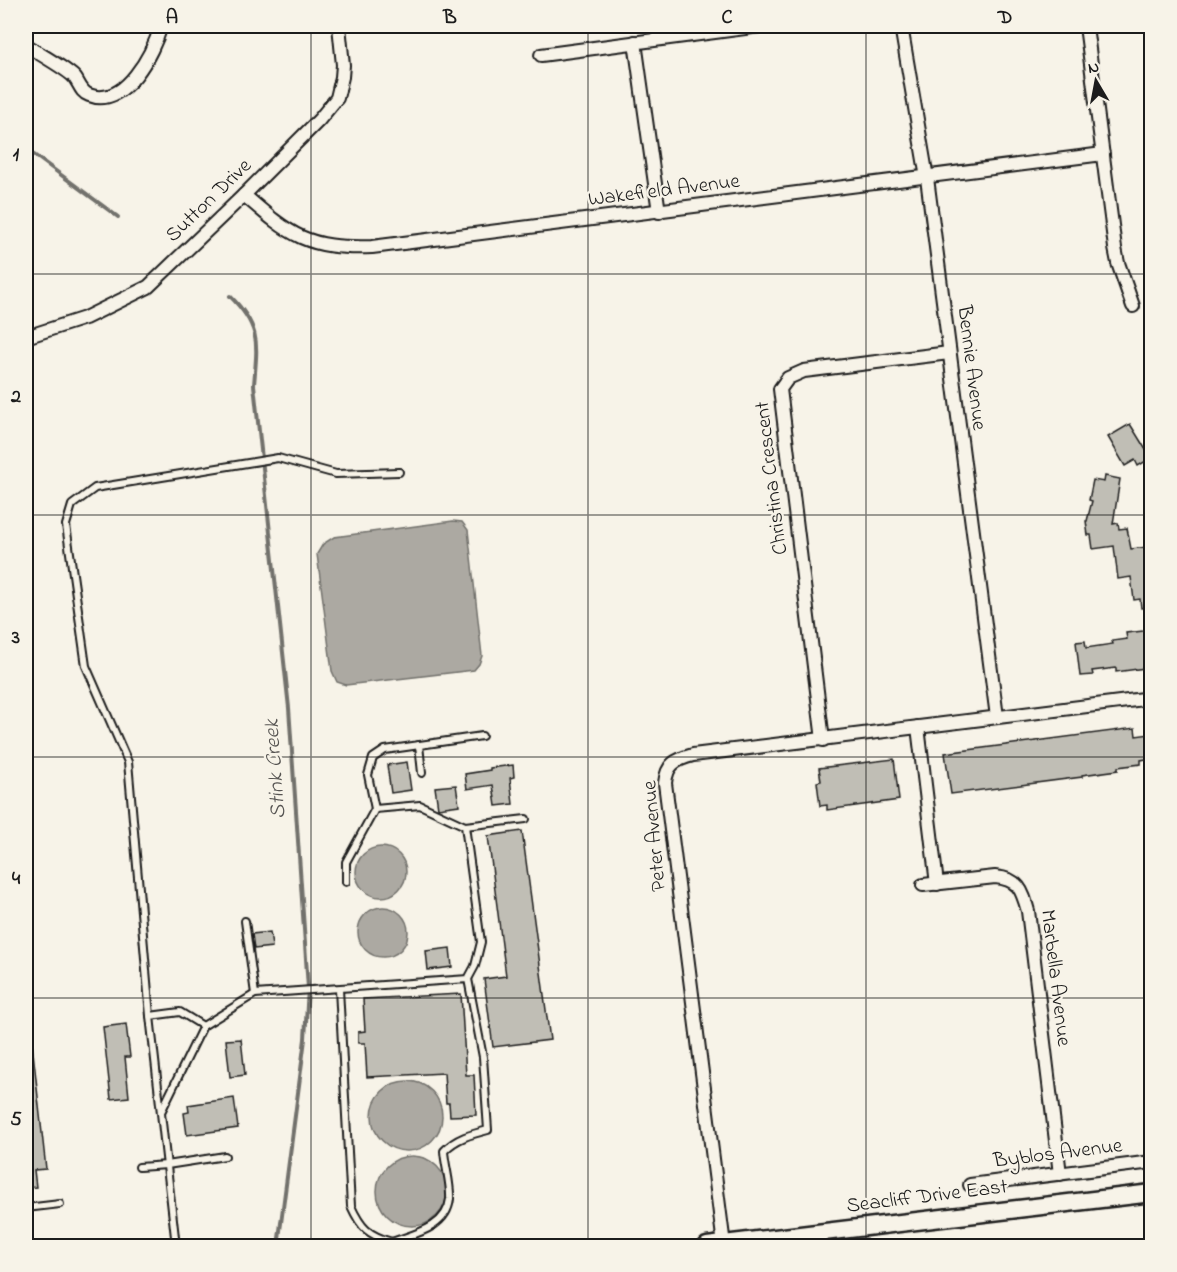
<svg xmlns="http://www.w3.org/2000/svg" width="1177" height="1272" font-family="'Indie Flower',sans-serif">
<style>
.water{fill:#aca9a2;stroke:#72716c;stroke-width:1.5}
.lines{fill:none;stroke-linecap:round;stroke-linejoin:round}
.stream{stroke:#72716c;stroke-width:4}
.building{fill:#c0beb5;stroke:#1c1c1c;stroke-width:1.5}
.lane-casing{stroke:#1c1c1c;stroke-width:10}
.street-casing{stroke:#1c1c1c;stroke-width:16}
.secondary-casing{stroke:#1c1c1c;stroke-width:21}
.lane{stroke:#f7f3e8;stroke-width:6}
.street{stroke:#f7f3e8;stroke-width:12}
.secondary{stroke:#f7f3e8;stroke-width:16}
.grid{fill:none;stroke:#1c1c1c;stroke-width:1.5;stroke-opacity:0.55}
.labels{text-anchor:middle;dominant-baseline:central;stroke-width:4.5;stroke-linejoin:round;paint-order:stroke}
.street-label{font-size:21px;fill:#1c1c1c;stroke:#f7f3e8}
.water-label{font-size:22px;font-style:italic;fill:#565452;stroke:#f7f3e8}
.neatline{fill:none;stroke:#1c1c1c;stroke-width:2}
.grid-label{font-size:20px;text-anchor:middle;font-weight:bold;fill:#1c1c1c}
</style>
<rect width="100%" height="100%" fill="#f7f3e8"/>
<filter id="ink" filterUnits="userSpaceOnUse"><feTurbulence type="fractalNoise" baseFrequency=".0167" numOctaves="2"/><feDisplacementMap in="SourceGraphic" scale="12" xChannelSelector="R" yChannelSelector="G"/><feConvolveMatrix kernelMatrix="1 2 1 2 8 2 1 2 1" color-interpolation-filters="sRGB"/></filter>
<g filter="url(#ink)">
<g class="water">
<polygon points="453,521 462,522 468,530 482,656 479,664 474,670 346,685 337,682 332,671 317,554 323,544 334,537"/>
<circle cx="381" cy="872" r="25"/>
<circle cx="383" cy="932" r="25"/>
<circle cx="407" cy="1116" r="35"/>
<circle cx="412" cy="1191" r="35"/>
</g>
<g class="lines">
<g class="stream">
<polyline points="26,149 118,217"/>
<path d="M230 296C262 328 257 344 254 385L289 708 308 988 305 1039 278 1246"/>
</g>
</g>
<g class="building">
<polygon points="1130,424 1151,458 1138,466 1135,460 1125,466 1108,437"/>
<polygon points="1105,476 1120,479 1113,524 1118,523 1119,529 1127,528 1131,549 1147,547 1149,562 1146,562 1149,581 1152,580 1152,607 1141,608 1140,599 1134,600 1131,577 1118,579 1114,546 1093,549 1091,535 1088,535 1086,521 1087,521 1092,501 1089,500 1093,480 1104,482"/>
<polygon points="1152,630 1152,667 1116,672 1116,668 1092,671 1093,675 1080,676 1076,642 1085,641 1086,648 1113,644 1112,641 1127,639 1126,633"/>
<polygon points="1135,728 1136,736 1150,734 1152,758 1141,760 1141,764 1118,767 1118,770 1082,775 1082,777 951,794 945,753"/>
<polygon points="894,759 899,800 827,810 827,805 820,806 817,782 821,781 819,768"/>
<polygon points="407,762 411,790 391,793 387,765"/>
<polygon points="513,765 514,777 510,778 513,804 496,806 493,785 467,789 465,774 490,770 490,768"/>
<polygon points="456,785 459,805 438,808 435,787"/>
<polygon points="522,831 550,1040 493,1047 484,979 506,976 488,836"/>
<polygon points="270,932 272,947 254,949 252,934"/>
<polygon points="450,948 452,967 428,970 426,951"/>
<polygon points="461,994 466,1075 474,1075 476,1115 450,1116 449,1103 446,1103 444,1073 367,1077 365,1043 358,1043 358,1032 365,1031 363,999"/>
<polygon points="126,1024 130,1057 125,1057 129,1097 111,1099 103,1027"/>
<polygon points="241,1039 245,1075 230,1077 226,1040"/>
<polygon points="26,1043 32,1043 46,1169 34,1170 36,1187 26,1188"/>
<polygon points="234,1098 238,1128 187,1135 184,1113 189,1112 188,1105"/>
</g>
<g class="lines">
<defs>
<g id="lane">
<polyline points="419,745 422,773"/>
<polyline points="465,826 526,819"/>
<polyline points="346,882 346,862 375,809"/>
<polyline points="245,921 255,994"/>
<polyline points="468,979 475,966 481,942 465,826 420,805 375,809 368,775 373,758 385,750 482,736"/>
<path d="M339 989 351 1206C361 1228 368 1235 392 1242V1246"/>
<polyline points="150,1016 180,1012 203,1026"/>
<path d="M161 1112 203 1026 255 994 468 979 483 1057 488 1130C472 1134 456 1138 444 1151 445 1166 451 1184 450 1199 447 1228 414 1234 392 1242"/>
<polyline points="139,1167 167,1165 225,1156"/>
<polyline points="26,1208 60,1204"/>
<polyline points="176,1246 150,1016 128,762 86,666 66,525 72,505 95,488 278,458 336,474 399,472"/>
</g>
<g id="street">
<polyline points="901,26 927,178 997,717"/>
<polyline points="1086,26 1115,248 1118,263 1133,306"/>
<polyline points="635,42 659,212"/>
<path d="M26 45C36 52 69 70 75 78 80 85 81 92 89 95 125 109 153 52 161 26"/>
<polyline points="541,55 760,26"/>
<path d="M244 195C291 236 307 249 372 247L1103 154"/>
<polyline points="26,337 85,318 148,287 244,195 319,120 337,98 342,77 343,65 339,26"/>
<polyline points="918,727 937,884"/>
<polyline points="823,740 780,389 788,378 804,371 949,353"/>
<path d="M923 885 995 877C1019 879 1022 890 1028 911L1060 1174"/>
<polyline points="970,1185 1152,1162"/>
<path d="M724 1245 665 783C667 764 675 760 693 755L1152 698"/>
</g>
<polyline id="secondary" points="707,1246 1152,1193"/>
</defs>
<use href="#lane" class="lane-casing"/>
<use href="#street" class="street-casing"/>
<use href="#secondary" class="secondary-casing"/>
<use href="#lane" class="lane"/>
<use href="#street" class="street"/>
<use href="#secondary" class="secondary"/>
</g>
</g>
<path class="grid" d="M311 26V1246M588 26V1246M866 26V1246M26 274H1152M26 515H1152M26 757H1152M26 998H1152"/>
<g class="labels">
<g class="street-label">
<text transform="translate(664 191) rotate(-7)">Wakefield Avenue</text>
<text transform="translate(209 201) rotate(-44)">Sutton Drive</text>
<text transform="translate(971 368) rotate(83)">Bennie Avenue</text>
<text transform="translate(772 478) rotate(-97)">Christina Crescent</text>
<text transform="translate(655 836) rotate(-95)">Peter Avenue</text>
<text transform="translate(1055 978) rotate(83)">Marbella Avenue</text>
<text transform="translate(1058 1154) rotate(-7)">Byblos Avenue</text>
<text transform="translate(927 1197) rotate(-7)">Seacliff Drive East</text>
</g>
<g class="water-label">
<text transform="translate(276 769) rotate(-94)">Stink Creek</text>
</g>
</g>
<rect width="1177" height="1272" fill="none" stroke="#f7f3e8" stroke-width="66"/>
<g transform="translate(1096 81) rotate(350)" stroke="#f7f3e8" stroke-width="4.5" paint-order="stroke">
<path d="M0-4.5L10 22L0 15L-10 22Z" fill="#1c1c1c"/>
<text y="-9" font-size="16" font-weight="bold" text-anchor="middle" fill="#1c1c1c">N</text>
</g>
<rect x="33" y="33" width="1111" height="1206" class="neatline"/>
<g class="grid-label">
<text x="172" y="23">A</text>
<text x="450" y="23">B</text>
<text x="727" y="23">C</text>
<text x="1005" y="23">D</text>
<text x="16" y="160">1</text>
<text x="16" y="402">2</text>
<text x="16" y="643">3</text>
<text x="16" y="884">4</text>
<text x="16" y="1125">5</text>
</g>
</svg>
